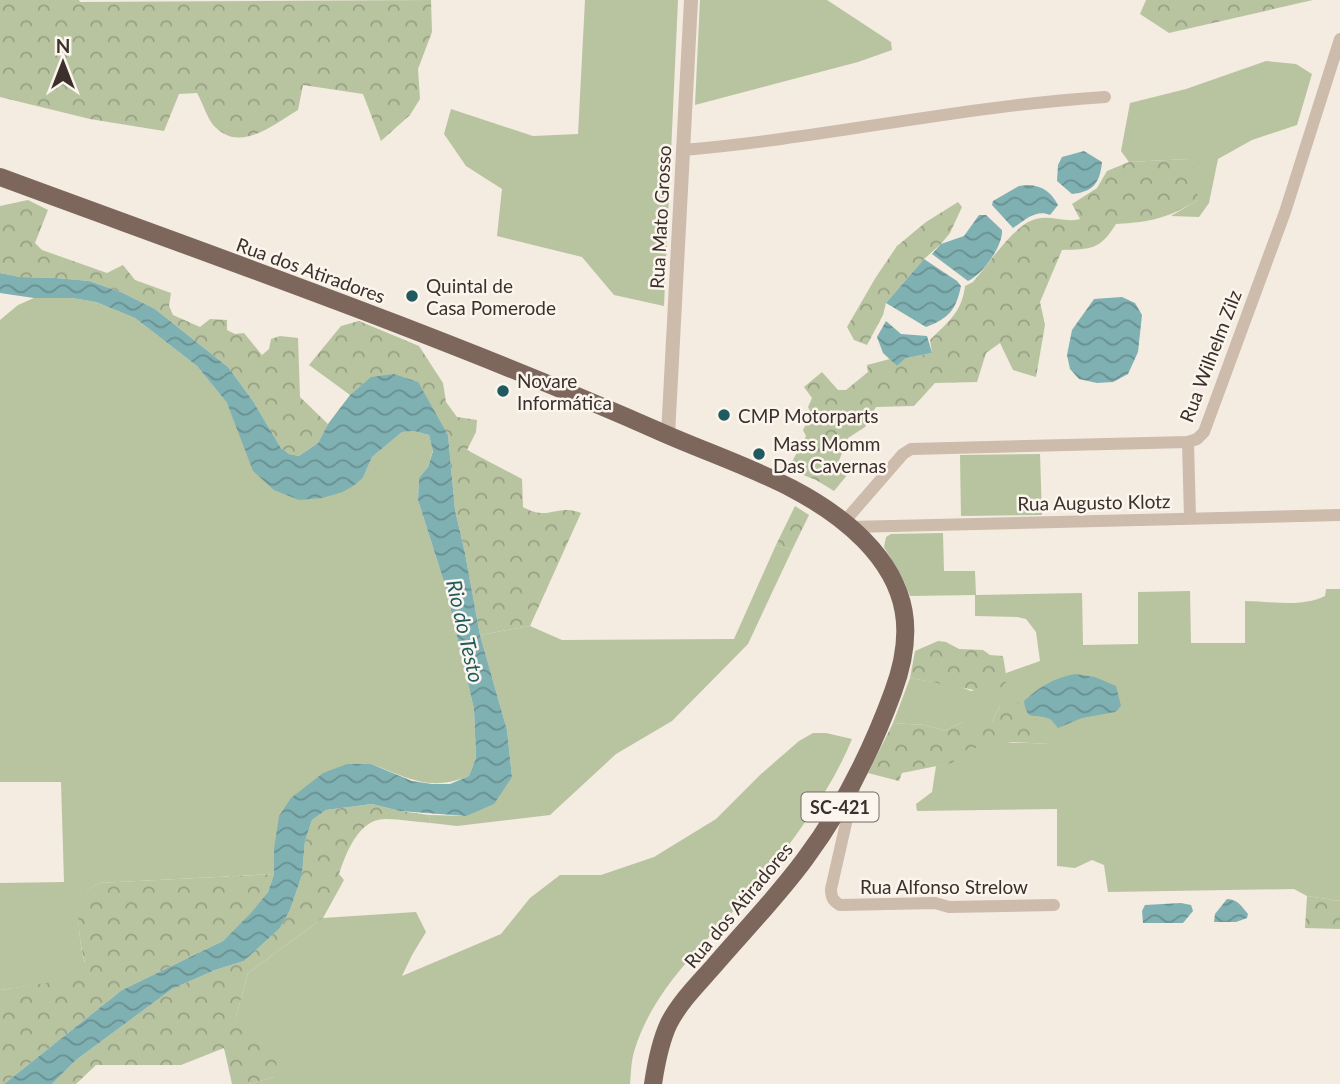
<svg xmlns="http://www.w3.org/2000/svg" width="1340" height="1084" font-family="Lato,sans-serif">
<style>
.grass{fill:#b8c4a0}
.forest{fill:url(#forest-crowns)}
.water{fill:url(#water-waves)}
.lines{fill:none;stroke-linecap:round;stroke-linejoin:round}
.minor{stroke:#cdbbac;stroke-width:12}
.tertiary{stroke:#cdbbac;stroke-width:14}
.primary{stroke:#7d675c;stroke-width:18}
.poi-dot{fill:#1f5a5e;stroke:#fbf5ee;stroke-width:2.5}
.labels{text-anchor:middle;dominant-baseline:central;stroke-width:5;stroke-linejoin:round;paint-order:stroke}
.shield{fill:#fbf5ee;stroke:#756b66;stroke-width:2}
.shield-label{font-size:18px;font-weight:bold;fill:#3b302b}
.street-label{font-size:19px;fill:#3b302b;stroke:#fbf5ee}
.poi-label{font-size:19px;fill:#3b302b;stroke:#fbf5ee;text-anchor:start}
.water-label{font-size:21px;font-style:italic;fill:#1f5a5e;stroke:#fbf5ee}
</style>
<defs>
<pattern id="forest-crowns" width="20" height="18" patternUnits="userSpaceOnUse" patternTransform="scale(1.75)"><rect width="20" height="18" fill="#b8c4a0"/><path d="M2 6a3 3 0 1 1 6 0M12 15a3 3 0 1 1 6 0" fill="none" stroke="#97a083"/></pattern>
<pattern id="water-waves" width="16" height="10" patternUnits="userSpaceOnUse" patternTransform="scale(1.75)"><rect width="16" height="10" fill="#7fb0b2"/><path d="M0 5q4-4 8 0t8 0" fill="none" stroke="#699091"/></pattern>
</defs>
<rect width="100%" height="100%" fill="#f4ebe1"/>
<g class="grass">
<polygon points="585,0 678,0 664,306 614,295 582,257 497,236 502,189 466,166 444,134 451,109 533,136 578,134"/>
<polygon points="700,0 827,0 891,42 892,50 858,62 695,105"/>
<polygon points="1266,61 1296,64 1312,74 1297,125 1252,140 1218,159 1209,203 1199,217 1171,216 1198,200 1188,159 1129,162 1121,151 1130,103 1186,89"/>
<path d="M34 298H72L96 302 135 318 197 366 227 403 241 435 343 492 363 478 372 457 402 432 414 431 429 435 433 450 428 467 419 478 418 500 445 585 474 709 476 758 469 776C429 792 409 778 371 764L274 849V874L98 883 76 899C80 921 78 942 85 963L71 980 0 990V883L64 882 61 782H0V320L18 305Z"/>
<polygon points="1040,454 1042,515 961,516 960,455"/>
<path d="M943 533 944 571H975L976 595 1082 593 1083 645 1138 644V592L1190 591 1191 643H1245V601C1271 601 1300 608 1325 596L1326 589H1340V901L1307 896 1294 889 1108 892 1104 865 1092 860 1075 868 1057 866V809L917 811 916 804 932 792 936 766C956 762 951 759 965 750 983 740 1028 743 1049 744L1029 718 1000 706 992 722H962L945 731 925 725 893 723 910 678 961 687 971 691 1006 681V673L1040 661 1036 632 1026 619 1017 617 975 616V595L910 596 903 579 884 547 886 537 891 534Z"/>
<polygon points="776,545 792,550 748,644 672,721 616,754 550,815 457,826 431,823 429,815 466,816 512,777 507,730 480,635 530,626 562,640 734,639"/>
<path d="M813 733H826L852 739C828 798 780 859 738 906 698 950 651 993 634 1052 631 1062 631 1074 630 1084H249L274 1077 236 1017 248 973 323 918 416 912 426 932 412 955 402 976 501 934 530 898 560 875H601L654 857 716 819 761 774 799 741Z"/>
</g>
<g class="forest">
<path d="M0 0H79L80 2 431 0 432 32 418 69 420 99 410 115 381 141 363 94 303 85 298 110C274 124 241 153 215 127 207 119 203 103 197 93L179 94 164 131 90 119 0 97Z"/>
<polygon points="1146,0 1313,0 1169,33 1140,14"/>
<path d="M1188 159 1196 172 1198 200C1168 218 1152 222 1116 224 1100 250 1091 249 1062 250L1040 302 1045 325 1036 377 1013 370 1000 343 986 353 977 382 935 383 914 406 876 407 865 427 848 438 838 463 848 474 834 491 816 480 788 469 806 436 803 430 811 413 808 407 812 398 804 387 822 372 838 390H846L868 372 867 365 890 359 897 366 906 358 932 353 930 340C948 322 962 312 965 286L973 282C988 265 1014 224 1036 219 1051 215 1065 223 1080 219L1072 204 1097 188 1107 171 1129 162Z"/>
<polygon points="28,200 48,210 35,243 42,250 107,273 123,265 135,280 171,293 169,306 173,315 200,327 210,319 227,320 227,330 235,334 244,333 262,355 269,349 271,339 280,336 298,338 300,397 328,424 318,443 299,456 289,454 281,448 253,401 228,367 155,309 121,292 89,281 56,278 20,277 0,273 0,206"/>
<polygon points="958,202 962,207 950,233 941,244 924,259 886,303 883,315 867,345 854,340 847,327 876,277 897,246 926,222"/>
<path d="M359 321 419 346 443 383 446 402 457 417 477 420 476 432 467 450 522 479 523 507C550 522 556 503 581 513L530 626 480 635 465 553 455 510 448 435 434 412 372 377 350 395 309 365 341 326Z"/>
<polygon points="795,506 809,515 792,550 776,545"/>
<path d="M938 641 946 642 959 649 983 650 990 655 1003 656 1007 681C1000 690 995 691 985 692L910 678 915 651Z"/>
<polygon points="1014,697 1029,718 1047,721 1052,734 1049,744 1013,742 985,746 966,750 952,763 902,773 899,781 868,773 893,723 925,725 945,731 962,722 992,722 1000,706"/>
<path d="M372 804 400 811 429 815 431 823C416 822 401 819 386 819 359 818 346 853 339 874L344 880 323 918 248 973 236 1017 279 1051 274 1077 249 1084H232L224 1048 181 1065H96L76 1084H52L76 1060 172 989 215 970 244 961 280 928 290 910 302 875 305 841 312 820 326 810Z"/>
<path d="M274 874 268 892 252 913 223 941 122 990 4 1084H0V990L71 979 85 962C78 942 80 921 75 899L98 883Z"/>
<polygon points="1307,896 1340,901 1340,929 1305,928"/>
</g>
<g class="water">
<path d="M1084 151 1102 162C1100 183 1093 192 1072 194L1057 181 1058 165 1062 157Z"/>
<path d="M1028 185C1043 186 1051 192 1058 205L1050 215C1036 209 1025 220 1013 228L992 205 993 201 1019 186Z"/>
<path d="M979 215H986L1002 230C1003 246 983 274 968 281L932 254 941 244 964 236Z"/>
<path d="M924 259 957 281 961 286C956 310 949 318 926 327L886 303Z"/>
<polygon points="0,273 20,277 56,278 89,281 121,292 155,309 228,367 253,401 281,448 289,454 299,456 318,443 328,424 350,395 371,377 394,374 418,382 448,435 455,510 465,553 480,635 507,730 512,777 494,804 466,816 400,811 372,804 326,810 312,820 305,841 302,875 290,910 280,928 244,961 215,970 172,989 76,1060 52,1084 4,1084 122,990 223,941 251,913 268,892 274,874 274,849 279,816 291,798 323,773 347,764 371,764 412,781 432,784 450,784 469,776 476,758 474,709 445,585 418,500 419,478 428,467 433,451 429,435 414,431 402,432 372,457 363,478 353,486 343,492 322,498 299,500 274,490 253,471 227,403 197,366 135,318 96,302 72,298 34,298 0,293"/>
<polygon points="1122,297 1135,303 1142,315 1138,352 1128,374 1113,382 1097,383 1079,379 1070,369 1067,355 1072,330 1094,299"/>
<polygon points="886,321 901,334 927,336 932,353 906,358 897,366 883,353 877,337"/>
<path d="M1075 674 1095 677 1116 686 1121 706 1115 712 1082 718 1058 728C1055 725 1053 721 1050 719 1036 712 1027 724 1024 701 1039 687 1054 678 1075 674Z"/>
<path d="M1227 899C1239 900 1241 906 1248 914L1247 918 1236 922H1214L1215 914Z"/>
<polygon points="1181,903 1191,905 1193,911 1183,923 1143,923 1142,911 1145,905"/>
</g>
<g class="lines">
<g class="minor">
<path d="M683 150C824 138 963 106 1105 97"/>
<polyline points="1188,442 1190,518"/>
<polyline points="844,522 903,454 911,449 1188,442 1197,439 1204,432 1285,212 1340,39"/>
<polyline points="850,527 1340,515"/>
<path d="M854 788 831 889C831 897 833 901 840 905L935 903 949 907 1054 905"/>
</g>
<polyline class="tertiary" points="668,435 691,0"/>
<path class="primary" d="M0 177C222 259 446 337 663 433 731 463 810 485 864 540 909 586 915 633 893 692 871 752 843 808 805 859 777 897 743 932 713 967 697 985 680 1002 669 1023 660 1042 656 1064 653 1084"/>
</g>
<g class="poi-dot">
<circle cx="412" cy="296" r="7"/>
<circle cx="503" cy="391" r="7"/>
<circle cx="724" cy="415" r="7"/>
<circle cx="759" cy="454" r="7"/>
</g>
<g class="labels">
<rect class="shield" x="801.5" y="792.5" width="77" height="29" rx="5"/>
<g class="shield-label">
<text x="840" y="807">SC-421</text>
</g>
<g class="street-label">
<text transform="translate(660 217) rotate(-87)">Rua Mato Grosso</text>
<text transform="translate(311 270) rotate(20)">Rua dos Atiradores</text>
<text transform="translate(1210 356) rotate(-69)">Rua Wilhelm Zilz</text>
<text transform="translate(1094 502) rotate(-1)">Rua Augusto Klotz</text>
<text x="944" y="886">Rua Alfonso Strelow</text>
<text transform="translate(738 905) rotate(-50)">Rua dos Atiradores</text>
</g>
<g class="poi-label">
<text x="426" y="285">Quintal de<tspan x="426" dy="22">Casa Pomerode</tspan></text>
<text x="517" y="380">Novare<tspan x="517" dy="22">Informática</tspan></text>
<text x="738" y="415">CMP Motorparts</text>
<text x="773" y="443">Mass Momm<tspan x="773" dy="22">Das Cavernas</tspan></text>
</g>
<g class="water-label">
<text transform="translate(466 631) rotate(77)">Rio do Testo</text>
</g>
</g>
<g transform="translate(63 63)" stroke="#fbf5ee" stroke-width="5" paint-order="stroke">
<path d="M0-5L12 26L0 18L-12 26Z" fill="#3b302b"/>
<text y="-10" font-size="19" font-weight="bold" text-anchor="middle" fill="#3b302b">N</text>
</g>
</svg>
